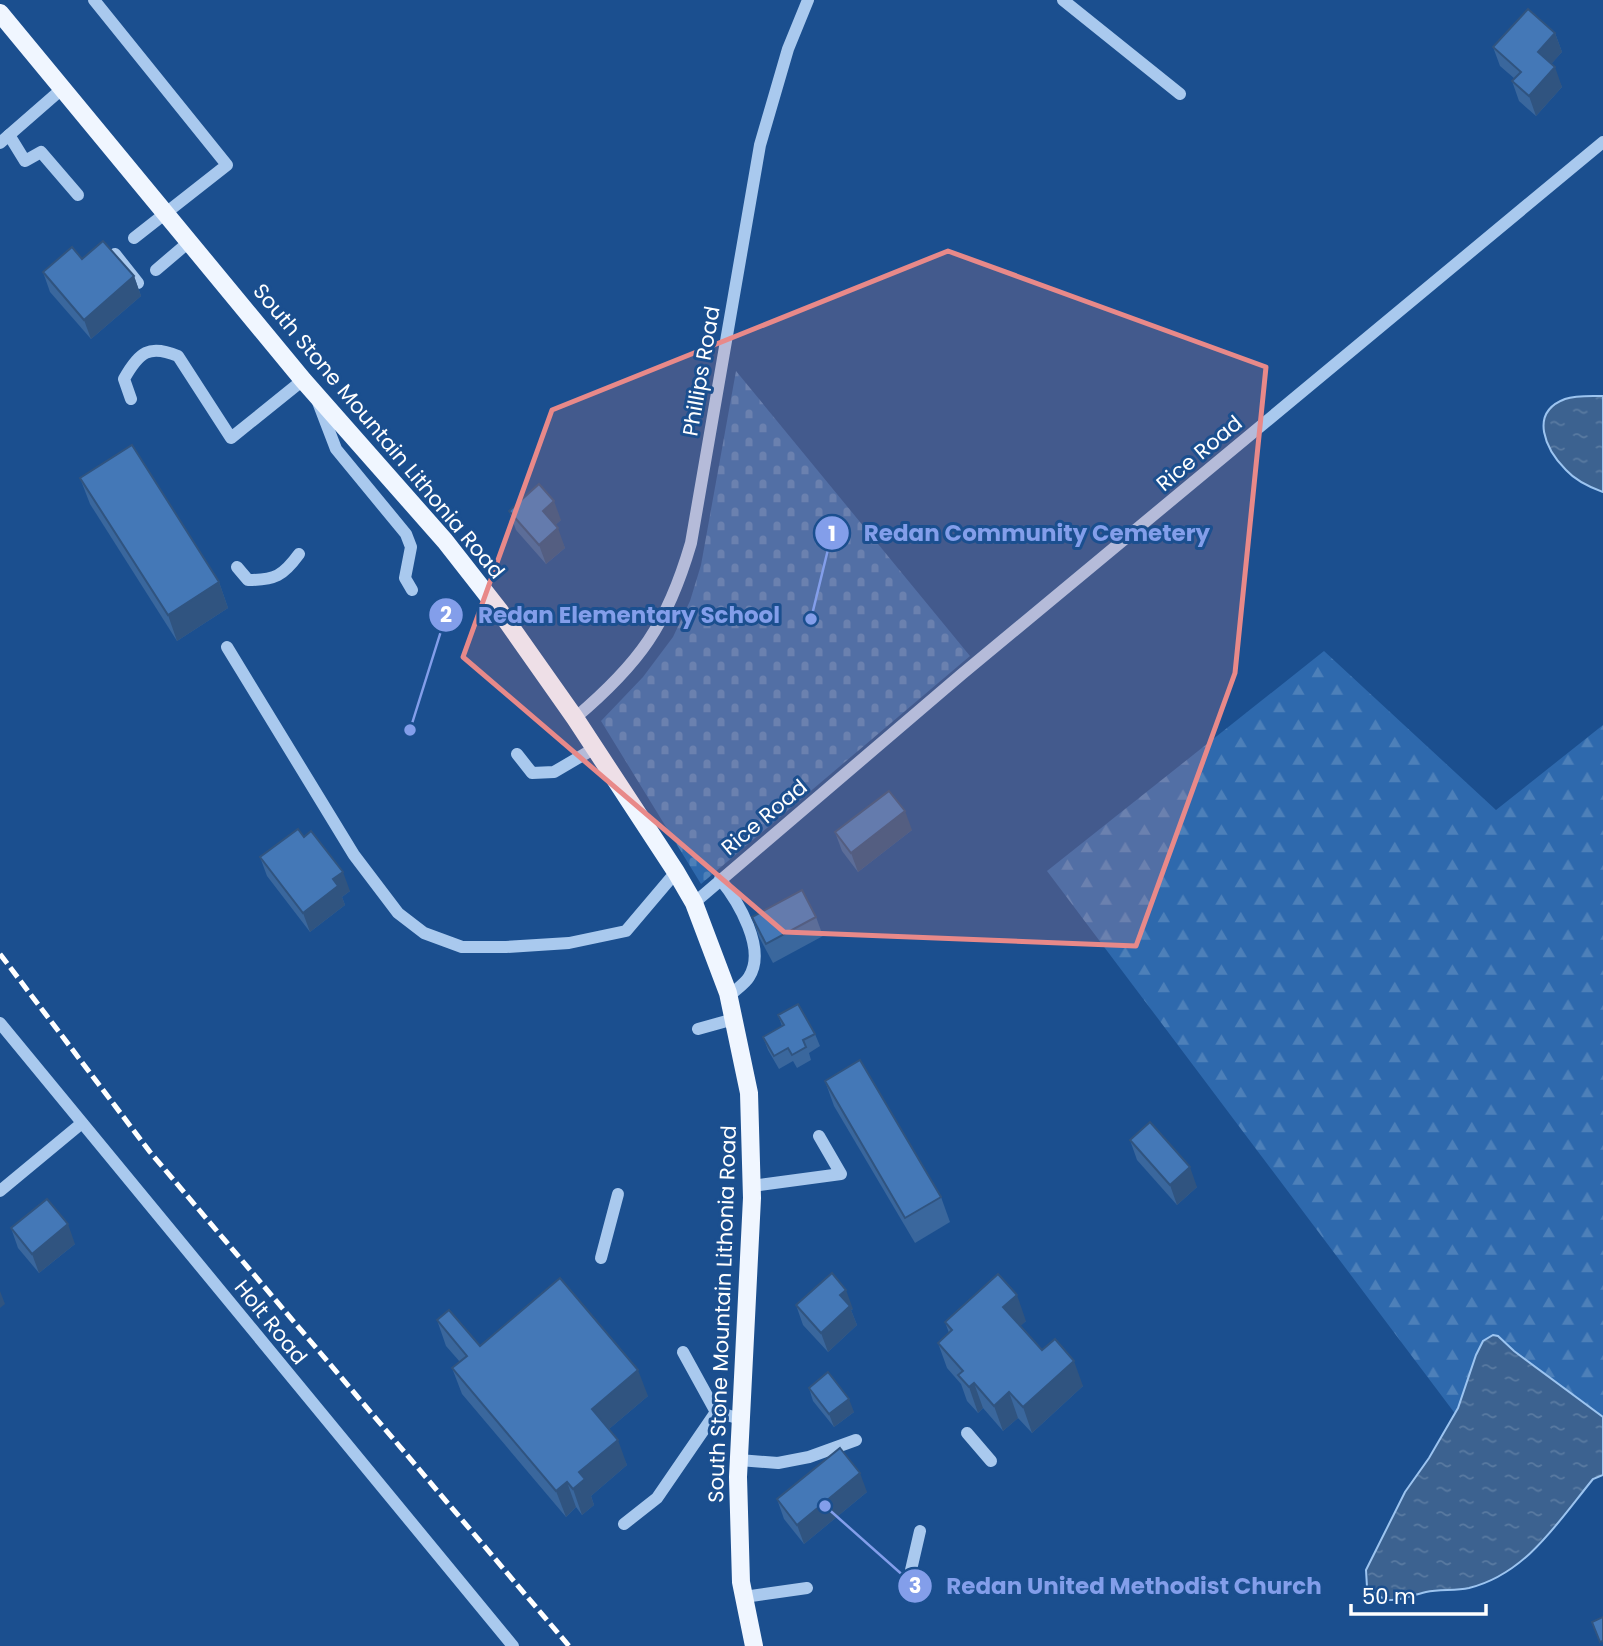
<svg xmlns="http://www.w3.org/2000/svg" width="1603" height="1646" font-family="Poppins,sans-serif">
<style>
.forest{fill:url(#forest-firs)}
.cemetery{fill:url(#cemetery-stones)}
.water{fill:url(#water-ripples);stroke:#9cc4f0;stroke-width:2}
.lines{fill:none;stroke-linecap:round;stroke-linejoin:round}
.minor{stroke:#a9c9ee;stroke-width:12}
.major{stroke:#f0f6ff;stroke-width:18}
.rail{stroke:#fff;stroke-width:5;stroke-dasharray:12 5;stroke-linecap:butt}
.wall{fill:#3a679d}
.shaded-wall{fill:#305480}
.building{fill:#4478b7;stroke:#305480;stroke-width:2}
.marked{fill:#e88989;fill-opacity:0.2;stroke:#e88989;stroke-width:5;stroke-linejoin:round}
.labels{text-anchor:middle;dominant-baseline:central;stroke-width:6;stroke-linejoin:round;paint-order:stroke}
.street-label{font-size:21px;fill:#fff;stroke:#1b4f8f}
.leader{fill:none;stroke:#839eea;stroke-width:2.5}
.callout-dot{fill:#839eea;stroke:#1b4f8f;stroke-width:2.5}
.mark-label{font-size:21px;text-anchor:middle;font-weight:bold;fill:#fff}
.callout-label{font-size:23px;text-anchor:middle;font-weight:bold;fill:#839eea;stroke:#1b4f8f;stroke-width:6;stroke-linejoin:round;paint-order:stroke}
</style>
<defs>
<pattern id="forest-firs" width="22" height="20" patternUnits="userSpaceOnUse" patternTransform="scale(1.75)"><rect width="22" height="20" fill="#2e69ad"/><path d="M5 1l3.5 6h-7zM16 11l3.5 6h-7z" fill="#4d80b9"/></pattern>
<pattern id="cemetery-stones" width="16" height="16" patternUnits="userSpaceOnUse" patternTransform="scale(1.75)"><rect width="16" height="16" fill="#2e69ad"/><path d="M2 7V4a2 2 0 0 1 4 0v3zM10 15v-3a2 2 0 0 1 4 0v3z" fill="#4d80b9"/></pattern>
<pattern id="water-ripples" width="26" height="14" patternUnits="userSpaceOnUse" patternTransform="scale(1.75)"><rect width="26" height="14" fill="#3c6290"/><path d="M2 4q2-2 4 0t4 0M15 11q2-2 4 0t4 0" fill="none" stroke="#597aa1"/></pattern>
</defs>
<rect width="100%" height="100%" fill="#1b4f8f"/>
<polygon class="forest" points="1324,651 1496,810 1603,725 1603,1428 1517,1496 1047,871"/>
<polygon class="cemetery" points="736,371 970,656 701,884 601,721 643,677 673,637 690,601 701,565"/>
<g class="water">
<path d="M1603 396V492C1589 487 1576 481 1566 470 1546 450 1528 413 1565 399 1576 395 1591 396 1603 396Z"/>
<path d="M1493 1335 1498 1336 1514 1351 1603 1417V1475L1593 1479C1558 1522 1526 1574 1469 1588 1455 1591 1440 1589 1426 1592 1400 1598 1389 1609 1367 1587L1366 1570 1405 1492 1429 1458 1458 1408 1476 1355 1483 1341Z"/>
</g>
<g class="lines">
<g class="minor">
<polyline points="94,0 227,165 134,238"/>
<polyline points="1063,0 1180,94"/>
<polyline points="9,135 25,161 41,152 78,195"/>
<polyline points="0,143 63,88"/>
<polyline points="115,254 138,283"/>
<polyline points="156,270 190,241"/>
<path d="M131 399 124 379C139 352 149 344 178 356L231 438 303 380"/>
<polyline points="318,402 336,449 406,534 411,547 405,578 412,590"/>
<path d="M237 567 248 580C275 580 283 576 299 554"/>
<polyline points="227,647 354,855 398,913 424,933 462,947 506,947 569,943 626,931 676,872"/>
<path d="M575 718C640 663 667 625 691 543L760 145 788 49 808 0"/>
<polyline points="517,754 532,773 554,772 595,748"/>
<path d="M720 879C738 901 767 949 749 977 745 984 735 990 729 996"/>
<polyline points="694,903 962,674 1603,142"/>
<polyline points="0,1023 513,1646"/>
<polyline points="698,1029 734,1019"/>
<polyline points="752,1186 841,1174 819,1136"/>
<polyline points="0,1191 82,1123"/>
<polyline points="601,1258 618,1194"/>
<polyline points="683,1352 716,1412 741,1419"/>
<polyline points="967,1433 991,1461"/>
<polyline points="739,1460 778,1463 809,1457 856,1440"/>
<polyline points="624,1524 657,1498 716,1412"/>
<polyline points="911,1570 920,1531"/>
<polyline points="744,1597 807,1588"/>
</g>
<polyline class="major" points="0,13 303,380 445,541 499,610 575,718 676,872 694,903 728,993 749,1093 752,1198 738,1477 741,1582 754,1646"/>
<polyline class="rail" points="0,954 150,1152 569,1646"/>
</g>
<g class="wall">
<polygon points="1555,33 1562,52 1551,64 1562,87 1536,116 1519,101 1512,81 1515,79 1500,66 1493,47"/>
<polygon points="82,259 134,276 141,296 91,339 50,292 43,272"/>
<polygon points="80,478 219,582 228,608 177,641 90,504"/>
<polygon points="509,511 561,520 555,525 565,548 546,564 516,530"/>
<polygon points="912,830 858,872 842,851 835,832"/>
<polygon points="260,857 350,891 342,897 345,905 310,932 267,876"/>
<polygon points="752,917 816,917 823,936 773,963 759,937"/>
<polygon points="778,1015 815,1034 820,1046 809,1053 811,1060 797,1068 793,1061 779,1069 768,1050 763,1037 782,1026"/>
<polygon points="825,1081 941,1197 950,1222 915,1243 834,1106"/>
<polygon points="1130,1140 1197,1187 1177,1205 1137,1160"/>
<polygon points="11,1228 75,1244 39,1273 18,1248"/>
<polygon points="796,1305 853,1309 851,1310 857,1325 828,1352 803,1325"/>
<polygon points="437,1320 480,1346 648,1396 609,1429 627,1465 591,1496 594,1505 582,1515 576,1507 566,1517 462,1394 452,1368 460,1362 446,1346"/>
<polygon points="1026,1321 1020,1326 1042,1350 1083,1386 1032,1433 1018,1418 1003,1431 983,1408 978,1413 967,1401 961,1384 947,1368 938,1343 949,1333 945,1322"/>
<polygon points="809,1388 854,1412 834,1427 813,1401"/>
<polygon points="867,1492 804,1544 784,1519 777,1499"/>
</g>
<g class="shaded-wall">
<polygon points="1555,33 1562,52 1545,71 1538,52"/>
<polygon points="1555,67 1562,87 1536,116 1529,96"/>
<polygon points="134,276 141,296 91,339 84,320"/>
<polygon points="554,501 561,520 550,530 543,511"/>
<polygon points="558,528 565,548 546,564 539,545"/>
<polygon points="219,582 228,608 177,641 168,615"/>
<polygon points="905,811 912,830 858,872 851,853"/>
<polygon points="343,872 350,891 342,897 345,905 310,932 303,913 333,879"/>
<polygon points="1190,1167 1197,1187 1177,1205 1170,1185"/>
<polygon points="68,1224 75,1244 39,1273 32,1254"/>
<polygon points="846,1290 853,1309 851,1310 857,1325 828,1352 821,1333 840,1295"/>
<polygon points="0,1291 5,1304 0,1308"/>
<polygon points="1017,1295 1026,1321 1013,1333 1003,1307"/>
<polygon points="1074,1361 1083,1386 1032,1433 1023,1407"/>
<polygon points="638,1370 648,1396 602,1435 592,1409"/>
<polygon points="974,1383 983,1408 978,1413 969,1387"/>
<polygon points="1009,1392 1018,1418 1003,1431 994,1406"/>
<polygon points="849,1399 854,1412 834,1427 829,1414"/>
<polygon points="618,1440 627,1465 591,1496 594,1505 582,1515 573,1489 579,1472"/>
<polygon points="860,1473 867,1492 804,1544 797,1525"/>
<polygon points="567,1482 576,1507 566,1517 556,1491"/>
</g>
<g class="building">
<polygon points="1528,9 1555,33 1538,52 1555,67 1529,96 1512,81 1521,72 1493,47"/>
<polygon points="103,241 134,276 84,320 43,272 72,247 82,259"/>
<polygon points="132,445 219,582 168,615 80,478"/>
<polygon points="539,484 554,501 543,511 558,528 539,545 509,511"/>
<polygon points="889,791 905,811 851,853 835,832"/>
<polygon points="298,829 304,837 311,831 343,872 333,879 338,886 303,913 260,857"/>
<polygon points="802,890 816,917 766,944 752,917"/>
<polygon points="798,1004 815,1034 803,1040 806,1047 792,1055 788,1048 774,1056 763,1037 784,1025 778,1015"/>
<polygon points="860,1060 941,1197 905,1218 825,1081"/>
<polygon points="1150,1122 1190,1167 1170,1185 1130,1140"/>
<polygon points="47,1199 68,1224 32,1254 11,1228"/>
<polygon points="832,1273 846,1290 840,1295 850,1306 821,1333 796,1305"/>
<polygon points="998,1274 1017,1295 1003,1307 1042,1350 1055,1339 1074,1361 1023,1407 1009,1392 994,1406 974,1383 969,1387 958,1375 963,1371 938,1343 952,1330 945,1322"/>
<polygon points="560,1278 638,1370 592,1409 618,1440 579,1472 585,1479 573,1489 567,1482 556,1491 452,1368 467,1356 437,1320 449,1310 480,1346"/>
<polygon points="828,1372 849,1399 829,1414 809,1388"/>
<polygon points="840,1448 860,1473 797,1525 777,1499"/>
<polygon points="1603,1617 1603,1641 1600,1642 1592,1622"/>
</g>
<path class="marked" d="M948 251 1266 367 1235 673 1136 946 784 932 463 657 552 410Z"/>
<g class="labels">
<g class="street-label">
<text transform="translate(701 371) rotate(-80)">Phillips Road</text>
<text transform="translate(379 431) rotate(50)">South Stone Mountain Lithonia Road</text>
<text transform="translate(1199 453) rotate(-40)">Rice Road</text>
<text transform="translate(764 817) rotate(-40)">Rice Road</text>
<text transform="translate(722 1314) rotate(-88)">South Stone Mountain Lithonia Road</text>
<text transform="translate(271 1322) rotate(51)">Holt Road</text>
</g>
</g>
<path class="leader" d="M811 619L832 533M410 730L446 615M825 1506L915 1586"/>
<g class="callout-dot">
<circle cx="811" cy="619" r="7"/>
<circle cx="410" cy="730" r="7"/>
<circle cx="825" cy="1506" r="7"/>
<circle cx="832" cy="533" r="18"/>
<circle cx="446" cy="615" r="18"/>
<circle cx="915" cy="1586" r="18"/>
</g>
<g class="mark-label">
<text x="832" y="541">1</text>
<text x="446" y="622">2</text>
<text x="915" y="1593">3</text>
</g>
<g class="callout-label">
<text x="1037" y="541">Redan Community Cemetery</text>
<text x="629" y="623">Redan Elementary School</text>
<text x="1134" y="1594">Redan United Methodist Church</text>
</g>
<path d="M1351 1604v10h135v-10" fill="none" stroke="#ffffff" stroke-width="3.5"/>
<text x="1362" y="1604" font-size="21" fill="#ffffff" stroke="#1b4f8f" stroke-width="5" paint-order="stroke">50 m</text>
</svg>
